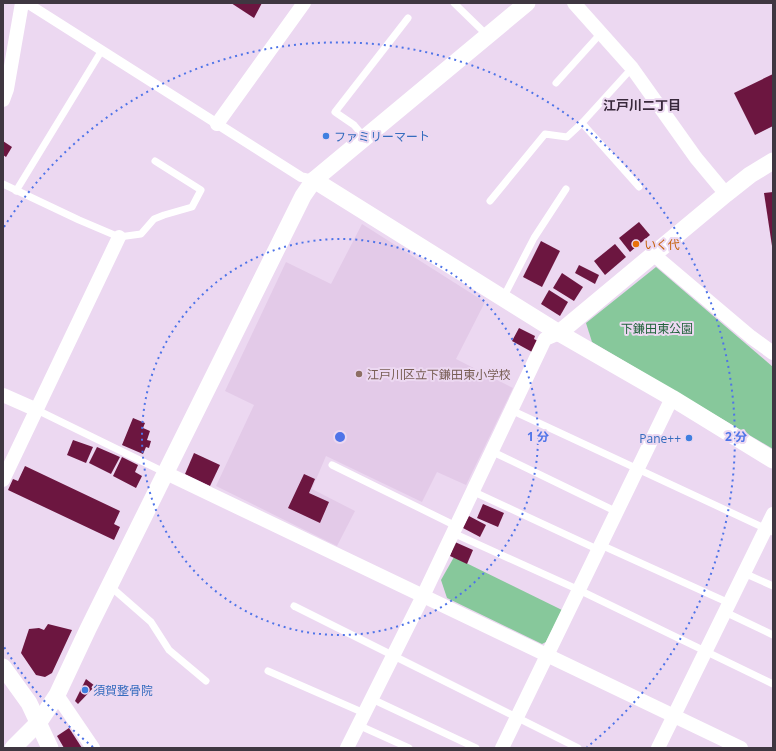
<svg xmlns="http://www.w3.org/2000/svg" width="776" height="751" font-family="'Open Sans','Noto Sans JP',sans-serif">
<style>
.built{fill:#e3cae8}
.green{fill:#87c89b}
.building{fill:#6c1640}
.lines{fill:none;stroke-linecap:round;stroke-linejoin:round}
.service{stroke:#fff;stroke-width:7}
.pedestrian{stroke:#fff;stroke-width:10}
.minor{stroke:#fff;stroke-width:14}
.tertiary{stroke:#fff;stroke-width:17}
.ring{fill:none;stroke:#4f74e8;stroke-width:2;stroke-dasharray:2 4}
.shop-dot{fill:#3f7fe0;stroke:#ecd8f1;stroke-width:1.5}
.food-dot{fill:#e8710a;stroke:#ecd8f1;stroke-width:1.5}
.education-dot{fill:#8d6e63;stroke:#ecd8f1;stroke-width:1.5}
.labels{text-anchor:middle;dominant-baseline:central;stroke-width:4;stroke-linejoin:round;paint-order:stroke}
.shop-label{font-size:12px;fill:#366cbe;stroke:#ecd8f1;text-anchor:start}
.food-label{font-size:12px;fill:#c56008;stroke:#ecd8f1;text-anchor:start}
.park-label{font-size:12px;fill:#22633c;stroke:#ecd8f1}
.education-label{font-size:12px;fill:#785e54;stroke:#ecd8f1;text-anchor:start}
.neighbourhood-label{font-size:13px;font-weight:bold;fill:#38283b;stroke:#ecd8f1}
.centre{fill:#4f74e8;stroke:#ecd8f1;stroke-width:2}
.ring-label{font-size:12px;text-anchor:middle;font-weight:bold;fill:#4f74e8;stroke:#ecd8f1;stroke-width:4;stroke-linejoin:round;paint-order:stroke}
</style>
<rect width="100%" height="100%" fill="#ecd8f1"/>
<polygon class="built" points="362,224 485,302 456,359 513,388 466,485 437,472 422,502 326,456 312,489 355,511 337,546 216,486 254,405 225,391 286,262 331,284"/>
<g class="green">
<polygon points="656,267 773,367 773,449 592,342 586,323"/>
<polygon points="454,557 562,610 546,642 542,644 447,598 441,580"/>
</g>
<g class="building">
<polygon points="231,3 262,3 254,18"/>
<polygon points="773,74 773,126 755,135 734,93"/>
<polygon points="3,141 12,147 6,157 3,155"/>
<polygon points="773,192 773,246 772,246 764,193"/>
<polygon points="639,222 650,235 630,252 619,238"/>
<polygon points="541,241 560,251 542,287 523,277"/>
<polygon points="615,244 626,257 605,275 594,261"/>
<polygon points="579,265 599,275 595,284 575,273"/>
<polygon points="562,273 583,287 574,301 553,288"/>
<polygon points="549,290 568,302 560,316 541,304"/>
<polygon points="519,328 535,336 534,339 538,341 532,352 512,341"/>
<polygon points="133,418 145,423 143,428 150,431 147,440 151,441 149,448 146,447 143,454 122,445"/>
<polygon points="73,440 93,447 86,463 67,455"/>
<polygon points="97,447 120,457 111,474 89,463"/>
<polygon points="194,453 220,465 210,486 185,474"/>
<polygon points="122,457 138,465 135,472 142,476 136,488 113,476"/>
<polygon points="25,466 120,511 114,524 120,527 114,540 8,490 13,479 18,481"/>
<polygon points="304,474 315,479 309,493 329,502 320,523 288,508"/>
<polygon points="483,504 504,513 498,527 477,518"/>
<polygon points="469,516 486,525 480,537 463,528"/>
<polygon points="455,542 473,550 467,564 450,556"/>
<polygon points="48,624 72,630 52,673 45,677 36,675 21,653 29,629 39,628 44,630"/>
<polygon points="86,679 95,686 78,704 75,701"/>
<polygon points="69,728 82,748 64,748 57,736"/>
</g>
<g class="lines">
<g class="service">
<polyline points="454,3 488,36"/>
<polyline points="632,68 582,123 639,187"/>
<polyline points="556,83 602,32"/>
<polyline points="364,137 354,125 335,112 408,18"/>
<polyline points="3,184 79,220 119,237 141,234 154,219 164,215 192,207 201,190 155,161"/>
<polyline points="16,191 102,50"/>
<polyline points="490,201 545,134 567,137 582,123"/>
<polyline points="503,298 534,238 566,189"/>
<polyline points="37,410 166,473"/>
<polyline points="511,410 773,532"/>
<polyline points="491,451 617,512"/>
<polyline points="332,465 456,526"/>
<polyline points="472,491 599,550"/>
<polyline points="453,533 579,590 773,684"/>
<polyline points="601,545 729,603"/>
<polyline points="744,573 773,586"/>
<polyline points="111,587 151,622 169,650 206,681"/>
<polyline points="294,606 578,748"/>
<polyline points="725,612 773,635"/>
<polyline points="268,671 364,713"/>
<polyline points="372,699 476,748"/>
<polyline points="358,725 409,748"/>
</g>
<polyline class="pedestrian" points="27,3 301,177 314,180"/>
<g class="minor">
<polyline points="574,3 632,68 696,158 726,194"/>
<polyline points="3,100 7,89 22,3"/>
<polyline points="217,124 304,3"/>
<polyline points="654,255 751,337 773,353"/>
<polyline points="3,395 37,410"/>
<polyline points="166,473 741,748"/>
<polyline points="3,480 119,237"/>
<polyline points="57,695 93,748"/>
<polyline points="347,748 423,596 545,339 559,333"/>
<polyline points="502,748 672,398"/>
<polyline points="658,748 773,514"/>
</g>
<g class="tertiary">
<polyline points="314,180 559,333 672,398 773,460"/>
<polyline points="559,333 726,194 750,175 773,161"/>
<polyline points="3,667 29,703 50,748"/>
<polyline points="13,748 39,722 57,695 88,629 303,196 314,180 527,3"/>
</g>
</g>
<g class="ring">
<circle cx="340" cy="437" r="198"/>
<path d="M93 747A396 396 0 0 1 4 647M4 227A396 396 0 1 1 587 747"/>
</g>
<g class="shop-dot">
<circle cx="326" cy="136" r="4"/>
<circle cx="689" cy="438" r="4"/>
<circle cx="85" cy="690" r="4"/>
</g>
<circle class="food-dot" cx="636" cy="244" r="4"/>
<circle class="education-dot" cx="359" cy="374" r="4"/>
<g class="labels">
<g class="shop-label">
<text x="334" y="136">ファミリーマート</text>
<text x="681" y="438" text-anchor="end">Pane++</text>
<text x="93" y="690">須賀整骨院</text>
</g>
<g class="food-label">
<text x="644" y="244">いく代</text>
</g>
<g class="park-label">
<text x="657" y="328">下鎌田東公園</text>
</g>
<g class="education-label">
<text x="367" y="374">江戸川区立下鎌田東小学校</text>
</g>
<g class="neighbourhood-label">
<text x="642" y="105">江戸川二丁目</text>
</g>
</g>
<circle cx="340" cy="437" r="6" class="centre"/>
<g class="ring-label">
<text x="538" y="441">1 分</text>
<text x="736" y="441">2 分</text>
</g>
<rect width="776" height="751" fill="none" stroke="#3f3741" stroke-width="8"/>
</svg>
